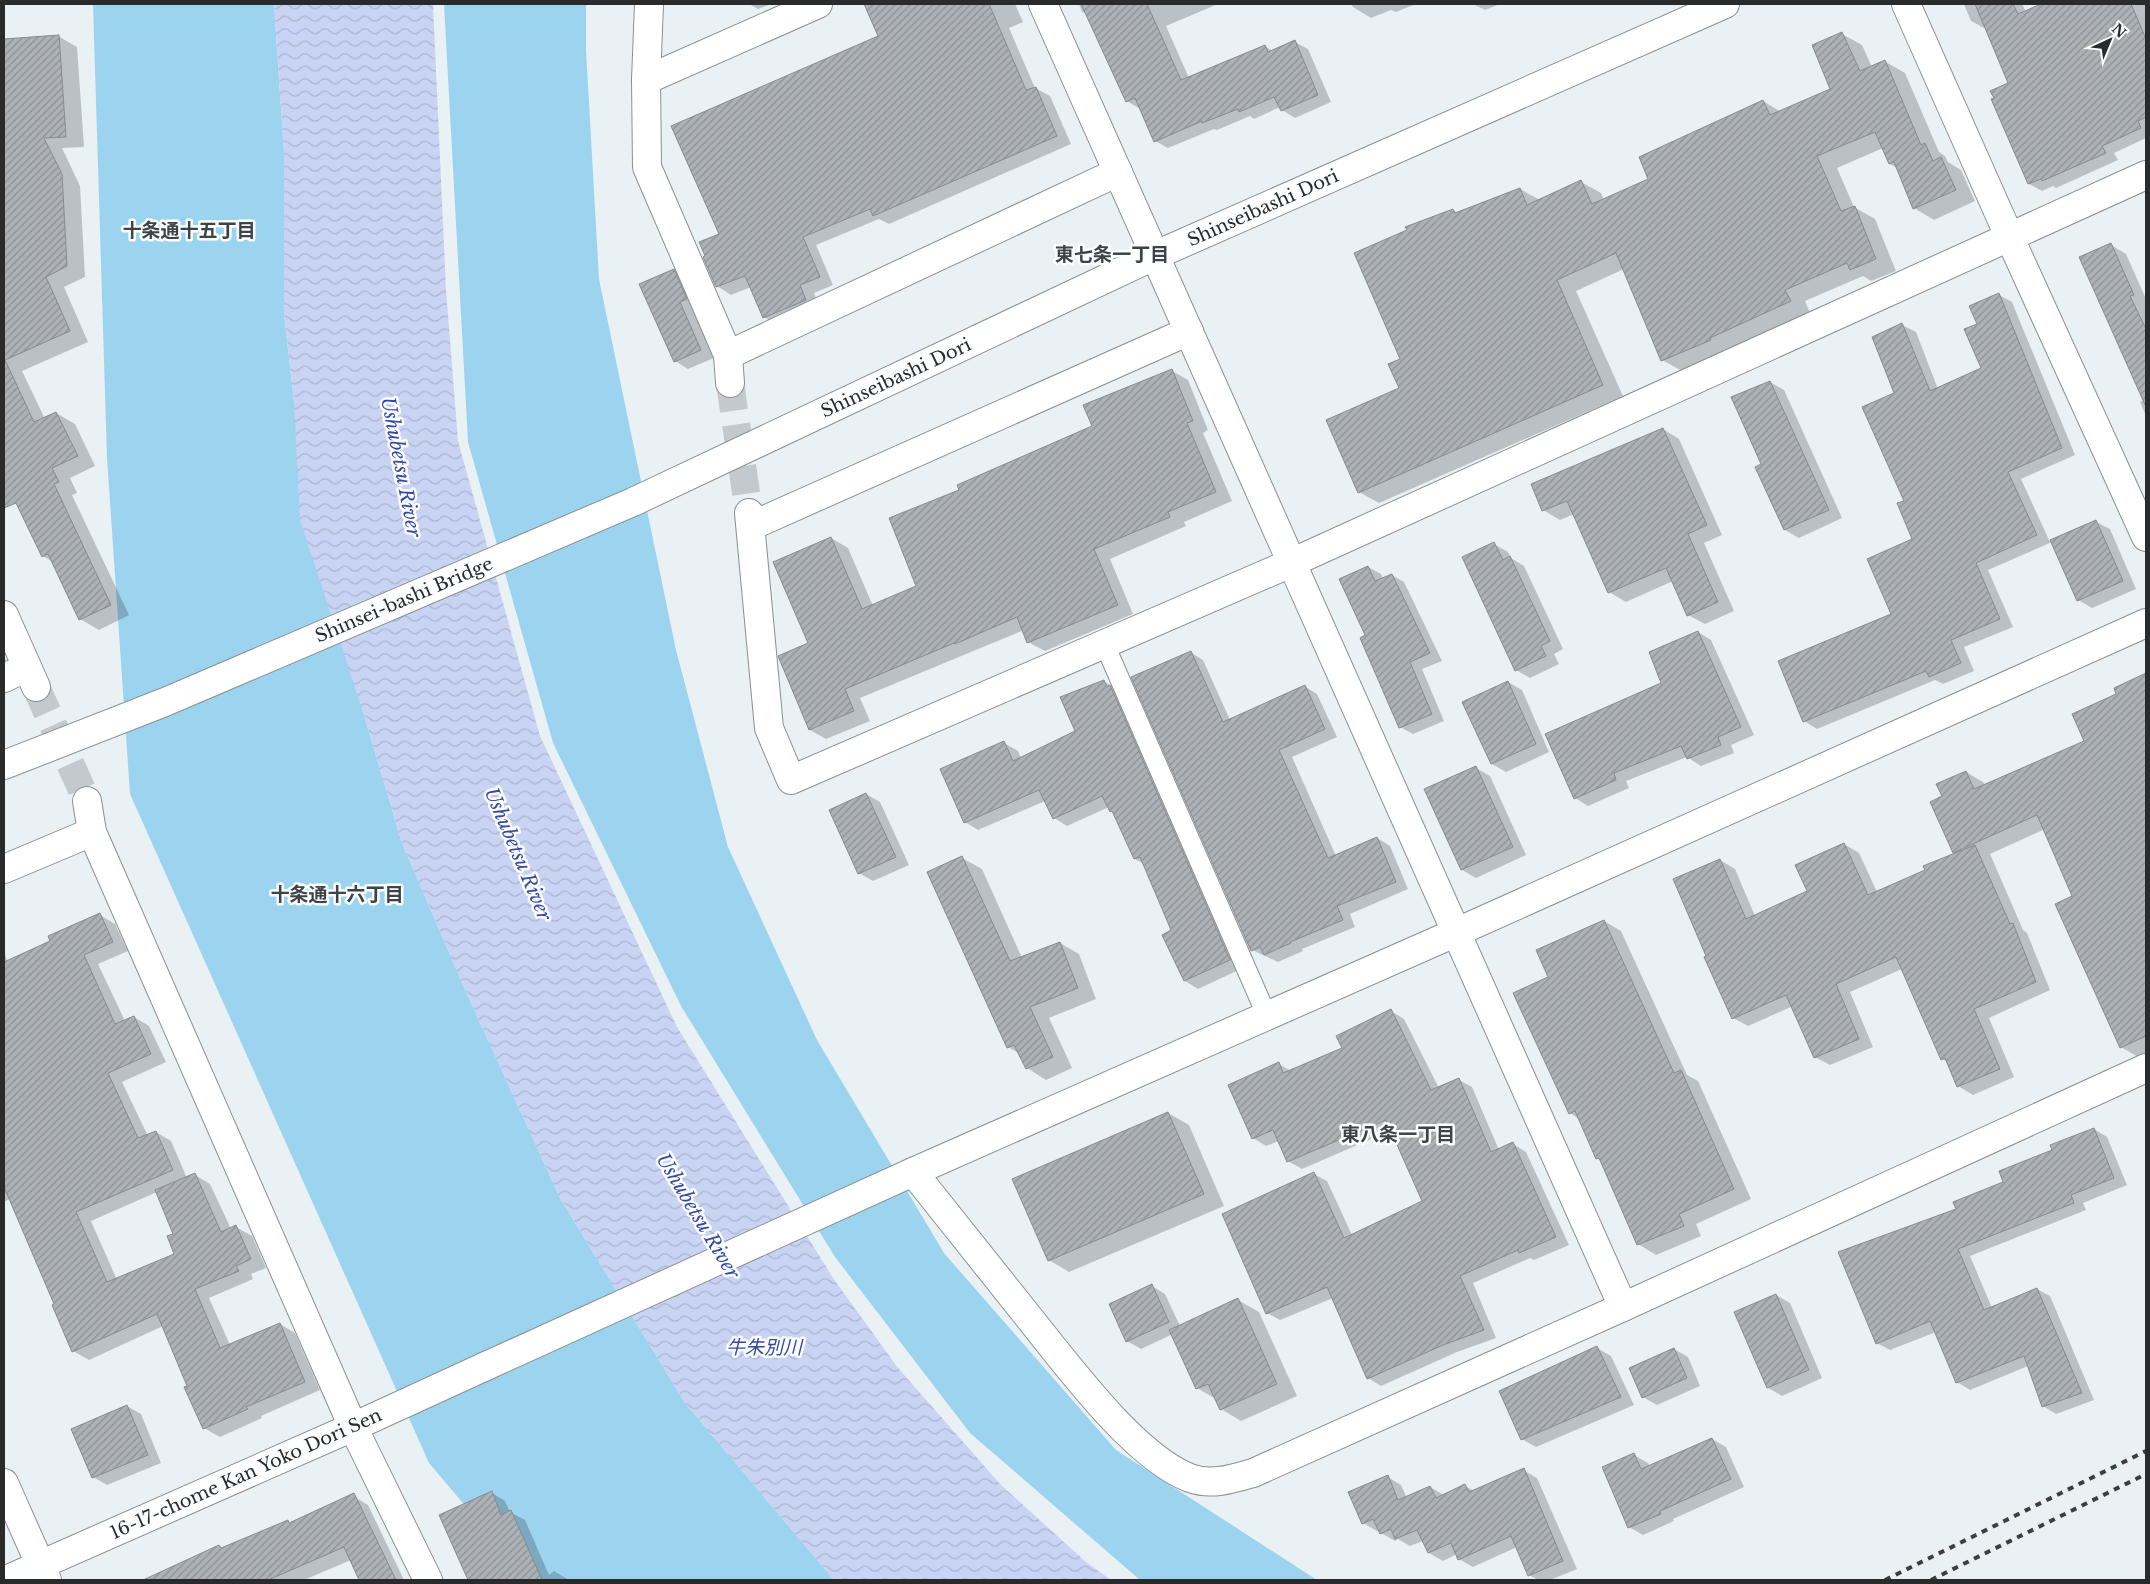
<svg xmlns="http://www.w3.org/2000/svg" width="2150" height="1584" font-family="'Libre Baskerville','Noto Sans JP',serif">
<style>
.green{fill:#9cd4ef}
.water{fill:url(#water-waves)}
.shadow{fill:#0003;fill-rule:evenodd}
.building{fill:url(#building-hatch);stroke:#878b90}
.lines{fill:none;stroke-linecap:round;stroke-linejoin:round}
.street-tunnel{stroke:#c3c9cd;stroke-width:28;stroke-dasharray:28 14;stroke-linecap:butt}
.lane-casing{stroke:#899093;stroke-width:21}
.street-casing{stroke:#899093;stroke-width:30}
.secondary-casing{stroke:#899093;stroke-width:30}
.lane{stroke:#fff;stroke-width:19}
.street{stroke:#fff;stroke-width:28}
.secondary{stroke:#fff;stroke-width:28}
.rail{stroke:#3c3e40;stroke-width:4;stroke-dasharray:6 6;stroke-linecap:butt}
.labels{text-anchor:middle;dominant-baseline:central;stroke-width:5;stroke-linejoin:round;paint-order:stroke}
.street-label{font-size:18px;fill:#282a2c;stroke:#fbfeff}
.neighbourhood-label{font-size:19px;font-weight:bold;fill:#3d4346;stroke:#fbfeff}
.water-label{font-size:19px;font-style:italic;fill:#3749a2;stroke:#fbfeff}
</style>
<defs>
<pattern id="water-waves" width="16" height="10" patternUnits="userSpaceOnUse" patternTransform="scale(1.25)"><rect width="16" height="10" fill="#c9d3f3"/><path d="M0 5q4-4 8 0t8 0" fill="none" stroke="#adb5d0"/></pattern>
<pattern id="building-hatch" width="6" height="6" patternUnits="userSpaceOnUse" patternTransform="scale(1.25)"><rect width="6" height="6" fill="#adb2b7"/><path d="M-1 1l2-2M0 6l6-6M5 7l2-2" fill="none" stroke="#8d9195"/></pattern>
</defs>
<rect width="100%" height="100%" fill="#eaf1f5"/>
<g class="green">
<polygon points="93,4 274,4 284,153 284,314 294,401 363,712 402,843 462,983 560,1198 685,1403 834,1580 528,1580 429,1463 130,794 107,458"/>
<polygon points="444,4 586,4 586,50 599,279 676,650 728,847 817,1040 944,1253 1116,1450 1317,1580 1140,1580 970,1433 835,1257 681,1006 553,743 468,442"/>
</g>
<polygon class="water" points="274,4 433,4 446,290 458,441 540,736 677,1027 833,1278 898,1368 1001,1485 1086,1562 1111,1580 834,1580 685,1403 560,1198 462,983 402,843 363,712 300,520 294,401 284,314 284,153"/>
<g class="shadow">
<polygon points="749,4 771,4 758,9"/>
<polygon points="865,4 1015,4 1023,22 1009,28 1035,88 1050,96 1071,144 889,224 879,219 816,245 833,285 814,293 820,308 778,326 764,317 751,287 731,295 717,286 721,234 879,37"/>
<polygon points="1079,4 1218,4 1166,26 1189,78 1265,46 1273,51 1295,42 1308,49 1331,102 1295,118 1282,110 1280,107 1254,119 1250,116 1217,130 1214,129 1168,148 1155,141 1140,109 1127,101 1087,14 1082,12"/>
<polygon points="1351,4 1416,4 1396,12 1391,10 1371,18 1353,7"/>
<polygon points="1473,4 1500,4 1485,10"/>
<polygon points="1964,4 2022,4 2026,12 2044,4 2146,4 2146,138 2114,153 2118,160 2056,188 2053,186 2042,191 2029,184 1993,100 2010,84 1986,28 1984,28 1971,21"/>
<polygon points="1842,34 1862,45 1872,67 1884,61 1905,73 1939,152 1945,156 1948,162 1961,170 1975,201 1934,220 1914,208 1897,168 1890,164 1883,148 1837,168 1854,207 1875,219 1896,271 1871,281 1863,276 1805,301 1810,313 1682,371 1662,360 1624,269 1576,291 1623,396 1379,503 1359,492 1401,389 1402,359 1453,210 1458,213 1520,189 1540,200 1581,182 1601,193 1604,200 1650,180 1763,101 1781,112 1832,90"/>
<polygon points="58,36 77,47 84,147 62,148 80,186 85,277 64,287 88,342 22,371 45,419 56,413 75,424 95,466 70,478 77,493 72,495 129,615 99,630 80,619 53,562 43,556 4,469 4,40"/>
<polygon points="2111,245 2126,254 2146,299 2146,416 2140,402 2144,400"/>
<polygon points="674,270 688,278 700,307 693,310 714,358 688,369 675,361"/>
<polygon points="1999,295 2012,302 2075,455 2021,479 2050,542 2096,522 2110,529 2136,589 2092,608 2078,600 2052,542 1988,570 2013,627 1964,647 1974,671 1943,684 1935,680 1817,729 1804,721 1893,615 1914,540 1905,501 1896,393 1902,325 1916,332 1938,389 1982,368 1978,324"/>
<polygon points="1172,371 1188,380 1208,430 1203,433 1232,501 1184,522 1186,526 1110,559 1133,614 1045,651 1028,642 1024,630 860,698 870,721 826,739 810,730 810,644 831,538 848,548 873,606 918,587 961,490 1094,426"/>
<polygon points="1770,382 1784,390 1842,518 1799,538 1785,530 1763,465"/>
<polygon points="1663,429 1679,439 1722,535 1704,543 1734,611 1705,624 1688,615 1673,581 1626,602 1609,592 1574,514 1560,520 1543,510"/>
<polygon points="1494,544 1508,552 1511,558 1524,566 1563,649 1554,654 1559,664 1530,678 1516,670"/>
<polygon points="1368,567 1381,574 1383,579 1392,575 1404,582 1442,661 1422,669 1444,721 1413,734 1400,727"/>
<polygon points="1698,632 1711,640 1754,735 1731,745 1734,753 1701,766 1687,757 1626,781 1629,788 1588,806 1575,798 1663,683"/>
<polygon points="1190,652 1203,660 1230,720 1304,686 1317,694 1337,737 1292,757 1336,856 1377,838 1390,846 1408,889 1350,914 1355,927 1302,949 1303,951 1278,962 1252,950"/>
<polygon points="2146,675 2146,1053 2138,1057 2121,1047 2074,897 2045,829 1990,854 2023,930 2027,933 2050,990 1989,1018 2014,1077 1973,1095 1958,1086 1949,1063 1942,1059 1902,969 1850,992 1873,1047 1830,1065 1815,1057 1793,1006 1748,1026 1733,1018 1708,956 1720,860 1735,869 1755,916 1808,891 1844,844 1859,853 1877,892 1926,871 1957,854 1954,852 1944,797 1966,772 1983,782 1985,785 2086,741 2118,695 2115,688"/>
<polygon points="1103,681 1117,689 1243,968 1198,989 1185,981 1173,931 1144,864 1135,859 1115,814 1111,811 1109,807 1067,826 1054,818 1045,801 978,830 965,822 1004,743 1018,751 1021,758 1076,732"/>
<polygon points="1508,682 1522,690 1549,752 1506,772 1492,764"/>
<polygon points="1476,768 1490,776 1526,855 1476,878 1462,870"/>
<polygon points="866,794 880,802 909,865 873,881 859,873"/>
<polygon points="962,858 982,869 1022,958 1060,943 1079,954 1096,999 1049,1018 1072,1068 1046,1080 1027,1068 1020,1054 1008,1047"/>
<path d="M100 915 115 924 128 951 98 964 125 1021 134 1017 149 1026 166 1062 122 1082 148 1136 156 1132 171 1141 187 1178 195 1175 210 1184 231 1229 236 1227 252 1236 266 1268 251 1274 253 1279 209 1298 230 1345 280 1324 295 1333 320 1390 261 1416 262 1418 220 1437 204 1428 163 1326 89 1360 73 1351 56 1304 10 1199 4 1202V953L8 962 52 942ZM157 1192 174 1234 175 1255 117 1280 91 1221Z"/>
<polygon points="1604,921 1621,931 1687,1075 1698,1081 1751,1199 1696,1224 1701,1236 1656,1255 1638,1244 1601,1161 1597,1158 1579,1119 1570,1113 1550,978"/>
<polygon points="1391,1011 1404,1019 1439,1088 1459,1080 1472,1087 1499,1150 1513,1144 1526,1152 1569,1245 1534,1260 1530,1258 1473,1283 1496,1338 1457,1352 1381,1386 1368,1378 1333,1298 1280,1320 1267,1313 1314,1174 1327,1181 1352,1235 1423,1202 1392,1130 1302,1169 1288,1161 1279,1141 1266,1146 1253,1138 1279,1064 1291,1071 1344,1048"/>
<polygon points="1168,1113 1189,1125 1224,1206 1069,1272 1049,1260"/>
<polygon points="2094,1129 2107,1137 2127,1185 2083,1203 2086,1210 1970,1256 1992,1308 2037,1289 2050,1296 2094,1400 2056,1414 2043,1406 2028,1366 1970,1390 1957,1382 1936,1332 1890,1350 1877,1343 1958,1209 2005,1183 2054,1151"/>
<polygon points="1152,1286 1165,1294 1180,1326 1238,1300 1259,1312 1297,1396 1241,1421 1221,1409 1216,1399 1197,1388 1173,1334 1141,1349 1127,1341"/>
<polygon points="1776,1295 1790,1303 1822,1378 1782,1396 1768,1388 1736,1312"/>
<polygon points="1597,1348 1611,1356 1634,1405 1536,1447 1522,1439"/>
<polygon points="1674,1349 1688,1357 1700,1386 1657,1405 1643,1397"/>
<polygon points="127,1406 141,1414 161,1463 107,1485 93,1477"/>
<polygon points="1712,1439 1726,1447 1744,1487 1673,1519 1674,1521 1643,1535 1629,1527 1634,1455 1648,1463 1650,1467"/>
<polygon points="1523,1470 1537,1478 1577,1569 1550,1580 1538,1580 1529,1575 1517,1547 1473,1567 1459,1559 1457,1554 1443,1561 1429,1553 1423,1541 1410,1546 1398,1539 1395,1541 1381,1533 1379,1530 1377,1531 1363,1523 1388,1477 1401,1485 1407,1498 1430,1487 1444,1495 1465,1486 1474,1491"/>
<polygon points="492,1493 505,1501 510,1512 525,1520 549,1575 554,1571 569,1580 470,1580 441,1515"/>
<polygon points="351,1495 368,1505 404,1580 360,1580 351,1560 304,1580 179,1580 173,1568 219,1546 223,1548 287,1521 291,1523"/>
</g>
<g class="building">
<polygon points="864,4 989,4 1026,90 1036,87 1057,136 873,216 870,209 803,237 820,277 800,285 806,300 763,318 745,276 716,287 703,257 705,256 699,242 719,234 671,126 878,36"/>
<polygon points="1081,4 1147,4 1181,80 1265,45 1268,52 1295,40 1318,95 1281,111 1274,97 1239,112 1238,109 1202,123 1202,121 1154,142 1135,98 1126,102"/>
<polygon points="1975,4 2013,4 2018,14 2041,4 2131,4 2146,39 2146,117 2138,121 2141,128 2102,146 2106,153 2042,181 2041,179 2028,184 1991,99 1994,98 1990,91 2008,83"/>
<polygon points="1842,32 1860,71 1885,60 1921,145 1925,143 1933,161 1941,157 1956,190 1913,209 1894,162 1889,164 1875,132 1817,156 1841,211 1855,206 1876,259 1850,270 1847,263 1785,290 1791,301 1710,338 1711,340 1661,361 1616,253 1557,280 1603,385 1358,493 1326,420 1399,388 1388,364 1400,359 1354,253 1407,230 1405,227 1453,209 1455,213 1520,188 1527,205 1581,180 1592,204 1648,179 1639,157 1763,100 1770,115 1830,89 1812,45"/>
<polygon points="59,35 66,137 44,138 62,174 67,266 46,277 70,331 5,360 34,422 56,412 78,456 52,468 59,482 54,484 111,605 79,620 48,554 42,557 16,503 4,508 4,39"/>
<polygon points="2111,243 2134,295 2130,296 2146,329 2146,407 2079,257"/>
<polygon points="674,269 687,299 680,302 701,350 674,362 639,284"/>
<polygon points="1999,293 2062,448 2008,472 2037,535 1976,563 2000,619 1951,640 1961,663 1929,677 1926,671 1803,722 1778,661 1891,614 1867,559 1912,539 1897,503 1904,501 1862,407 1894,393 1872,337 1902,323 1930,391 1981,368 1964,329 1977,324 1969,306"/>
<polygon points="1172,369 1193,421 1187,423 1216,492 1168,512 1170,517 1094,549 1118,605 1027,643 1017,617 955,644 954,643 845,689 854,711 809,730 778,656 808,643 773,562 831,537 862,609 916,586 889,518 959,490 957,485 1092,426 1083,405"/>
<polygon points="1770,381 1829,510 1784,530 1755,467 1761,464 1731,397"/>
<polygon points="1663,428 1707,525 1688,534 1718,602 1687,616 1666,568 1608,593 1567,501 1542,511 1531,484"/>
<polygon points="2096,520 2123,581 2077,601 2050,540"/>
<polygon points="1494,542 1503,560 1510,556 1550,641 1541,646 1546,656 1515,671 1462,557"/>
<polygon points="1368,566 1375,581 1392,574 1430,653 1410,662 1432,714 1399,728 1360,638 1365,635 1339,579"/>
<polygon points="1698,631 1741,727 1718,737 1721,745 1687,759 1681,746 1614,773 1616,780 1574,799 1545,734 1661,683 1649,652"/>
<polygon points="1191,651 1223,722 1305,685 1325,729 1279,750 1328,858 1377,837 1396,882 1337,906 1343,920 1290,942 1291,943 1264,955 1260,947 1251,951 1131,677"/>
<polygon points="2146,673 2146,1036 2120,1048 2055,904 2072,896 2037,815 1953,853 1930,802 1942,796 1936,784 1966,771 1974,789 2084,741 2072,714 2116,694 2114,688"/>
<polygon points="1104,680 1107,687 1110,685 1230,960 1184,981 1162,935 1171,930 1140,857 1134,859 1112,811 1110,812 1102,796 1053,819 1039,790 964,823 940,769 1004,741 1013,761 1075,731 1060,697"/>
<polygon points="1508,681 1536,744 1491,764 1462,702"/>
<polygon points="1476,766 1513,847 1461,870 1424,789"/>
<polygon points="866,793 896,857 858,874 829,810"/>
<polygon points="1844,843 1868,895 1925,870 1923,866 1975,845 2010,924 2013,923 2036,982 1974,1009 2000,1069 1957,1087 1945,1058 1941,1060 1896,957 1836,984 1859,1039 1814,1058 1786,995 1732,1019 1704,957 1706,956 1673,879 1720,859 1746,919 1807,891 1795,865"/>
<polygon points="962,856 1010,961 1060,942 1078,988 1030,1007 1053,1057 1026,1069 1014,1045 1007,1048 927,872"/>
<polygon points="100,913 113,942 84,955 115,1024 134,1016 151,1054 108,1073 138,1138 156,1131 173,1170 76,1212 107,1282 174,1254 167,1236 173,1234 155,1190 195,1173 221,1232 236,1225 251,1259 236,1266 239,1271 195,1289 220,1348 280,1323 305,1382 246,1407 248,1409 203,1429 184,1387 187,1386 157,1314 72,1352 52,1305 54,1304 4,1187 4,962 50,941 48,936"/>
<polygon points="1604,920 1674,1073 1681,1070 1734,1189 1679,1214 1684,1226 1637,1245 1599,1158 1596,1159 1575,1111 1569,1114 1513,993 1548,977 1536,950"/>
<polygon points="1391,1009 1431,1090 1459,1078 1491,1152 1513,1142 1556,1237 1519,1253 1518,1250 1460,1276 1484,1330 1443,1345 1367,1379 1327,1287 1266,1314 1222,1214 1314,1172 1344,1238 1422,1201 1386,1120 1287,1162 1273,1130 1252,1139 1228,1085 1279,1062 1283,1073 1342,1048 1336,1036"/>
<polygon points="1168,1112 1204,1194 1048,1261 1012,1179"/>
<polygon points="2094,1128 2114,1178 2071,1195 2074,1203 1958,1249 1984,1310 2037,1288 2082,1393 2042,1407 2024,1356 1956,1383 1930,1321 1876,1344 1838,1252 1956,1209 1953,1202 2003,1182 1999,1171 2052,1150 2050,1145"/>
<polygon points="1152,1284 1169,1322 1126,1342 1109,1304"/>
<polygon points="1776,1294 1809,1370 1767,1388 1734,1312"/>
<polygon points="1238,1298 1277,1384 1220,1410 1208,1384 1196,1389 1169,1330"/>
<polygon points="1597,1346 1621,1397 1521,1440 1499,1391"/>
<polygon points="1674,1348 1687,1378 1642,1398 1629,1368"/>
<polygon points="127,1405 148,1455 92,1478 71,1429"/>
<polygon points="1712,1438 1731,1479 1660,1511 1661,1514 1628,1528 1602,1467 1634,1453 1641,1469"/>
<polygon points="1524,1468 1563,1561 1528,1576 1511,1536 1458,1560 1451,1543 1428,1553 1417,1530 1395,1539 1391,1529 1380,1534 1373,1519 1362,1524 1348,1492 1388,1475 1398,1500 1430,1486 1436,1498 1465,1484 1469,1492"/>
<polygon points="492,1491 501,1515 511,1510 542,1580 468,1580 439,1515"/>
<polygon points="354,1493 396,1580 359,1580 344,1547 268,1580 143,1580 219,1545 221,1548 288,1520 289,1523"/>
</g>
<g class="lines">
<g class="street-tunnel">
<polyline points="730,383 749,513"/>
<polyline points="36,687 87,801"/>
</g>
<defs>
<polyline id="lane" points="1104,643 1267,1016"/>
<g id="street">
<polyline points="649,4 646,80 647,167 728,355 730,383"/>
<polyline points="1043,4 1623,1307"/>
<polyline points="1906,4 2009,236 2146,537"/>
<polyline points="646,80 818,4"/>
<polyline points="728,355 1118,172"/>
<polyline points="749,513 769,728 791,780 1291,563 2146,175"/>
<polyline points="751,526 1189,331"/>
<polyline points="4,615 36,687"/>
<polyline points="4,678 27,667"/>
<polyline points="87,801 92,832 353,1427 428,1580"/>
<polyline points="4,869 92,832"/>
<path d="M913 1172C951 1219 989 1267 1027 1315 1065 1362 1134 1457 1190 1478 1211 1486 1232 1479 1253 1473L1623 1307 2146 1068"/>
<polyline points="6,1580 353,1427 486,1366"/>
</g>
<g id="secondary">
<polyline points="4,765 165,702 633,502 1156,255 1725,4"/>
<polyline points="486,1366 913,1172 1457,932 2146,623"/>
<polyline points="4,1483 47,1580"/>
</g>
</defs>
<use href="#lane" class="lane-casing"/>
<use href="#street" class="street-casing"/>
<use href="#secondary" class="secondary-casing"/>
<use href="#lane" class="lane"/>
<use href="#street" class="street"/>
<use href="#secondary" class="secondary"/>
<g class="rail">
<polyline points="1885,1580 2146,1451"/>
<polyline points="1931,1580 2146,1474"/>
</g>
</g>
<g class="labels">
<g class="street-label">
<text transform="translate(1263 208) rotate(-24)">Shinseibashi Dori</text>
<text transform="translate(896 378) rotate(-25)">Shinseibashi Dori</text>
<text transform="translate(404 600) rotate(-23)">Shinsei-bashi Bridge</text>
<text transform="translate(246 1474) rotate(-24)">16-17-chome Kan Yoko Dori Sen</text>
</g>
<g class="neighbourhood-label">
<text x="189" y="230">十条通十五丁目</text>
<text x="1112" y="254">東七条一丁目</text>
<text x="337" y="894">十条通十六丁目</text>
<text x="1398" y="1134">東八条一丁目</text>
</g>
<g class="water-label">
<text transform="translate(401 467) rotate(79)">Ushubetsu River</text>
<text transform="translate(518 854) rotate(67)">Ushubetsu River</text>
<text transform="translate(698 1216) rotate(59)">Ushubetsu River</text>
<text x="764" y="1347">牛朱別川</text>
</g>
</g>
<rect width="2150" height="1584" fill="none" stroke="#282a2c" stroke-width="10"/>
<g transform="translate(2110 40) rotate(44)" stroke="#fbfeff" stroke-width="4" paint-order="stroke">
<path d="M0-4L9 19L0 12L-9 19Z" fill="#282a2c"/>
<text y="-8" font-size="14" font-weight="bold" text-anchor="middle" fill="#282a2c">N</text>
</g>
</svg>
